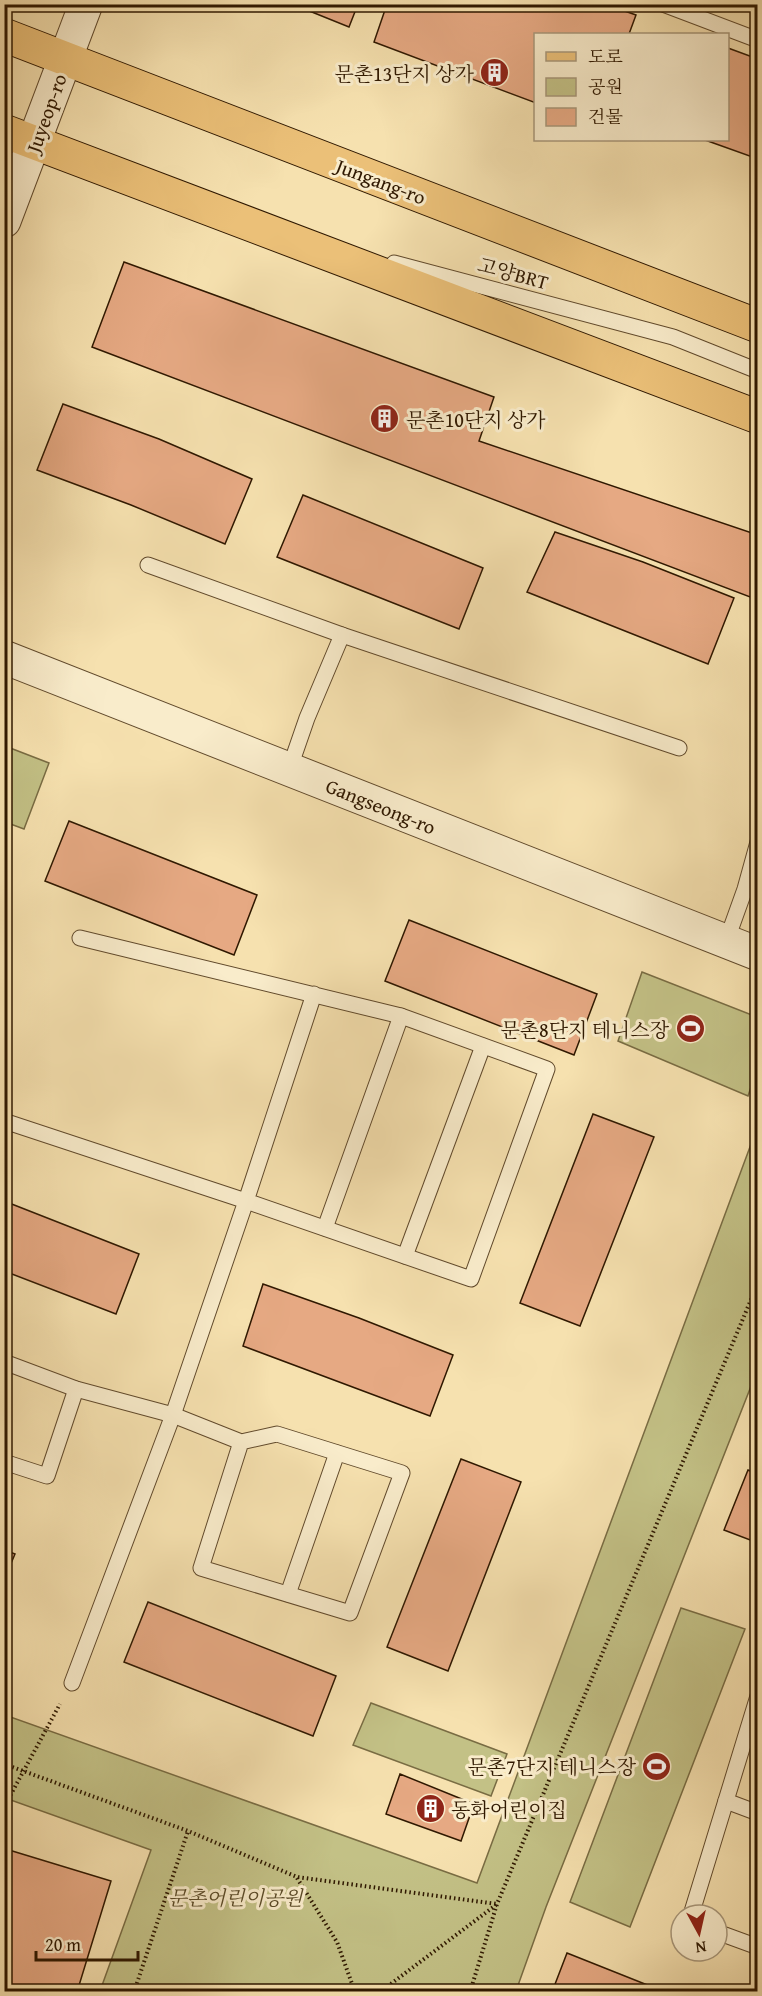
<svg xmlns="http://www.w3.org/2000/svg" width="762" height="1996" font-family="'Gentium Book Plus','Noto Serif KR',serif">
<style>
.green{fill:#c3c186;stroke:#796c43;stroke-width:1.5}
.building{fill:#e6a983;stroke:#2f1800;stroke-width:1.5}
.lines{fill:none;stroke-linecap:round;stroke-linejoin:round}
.service-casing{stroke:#614a2c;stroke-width:17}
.tertiary-casing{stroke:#614a2c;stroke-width:35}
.primary-casing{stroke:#2f1800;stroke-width:35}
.path{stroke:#2f1800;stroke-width:4;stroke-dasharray:1.5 3;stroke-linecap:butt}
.service{stroke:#f9eccb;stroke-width:15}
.tertiary{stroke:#f9eccb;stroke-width:33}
.primary{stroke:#ebc078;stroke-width:33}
.labels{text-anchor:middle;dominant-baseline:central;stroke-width:6;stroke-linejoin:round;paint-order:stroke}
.poi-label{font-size:20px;fill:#2f1800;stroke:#f9eccb;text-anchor:end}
.street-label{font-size:20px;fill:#2f1800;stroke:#f9eccb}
.park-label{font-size:20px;font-style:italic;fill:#5b4b28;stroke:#f9eccb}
</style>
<rect width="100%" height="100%" fill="#f6e1af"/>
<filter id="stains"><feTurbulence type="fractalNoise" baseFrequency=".00333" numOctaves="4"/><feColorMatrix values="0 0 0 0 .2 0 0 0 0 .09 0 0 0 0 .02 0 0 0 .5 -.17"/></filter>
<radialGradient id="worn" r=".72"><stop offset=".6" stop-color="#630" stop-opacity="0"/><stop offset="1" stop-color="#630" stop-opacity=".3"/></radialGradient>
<g class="green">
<polygon points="5,746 49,763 24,829 5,822"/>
<polygon points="642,972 757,1017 757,1069 748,1096 618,1041"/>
<polygon points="757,1128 757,1371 546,1907 516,1991 100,1991 151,1850 5,1798 5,1715 477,1883"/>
<polygon points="681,1608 745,1629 630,1927 570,1902"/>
<polygon points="371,1703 507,1754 491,1796 353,1745"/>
</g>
<g class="building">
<polygon points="292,4 358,4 349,27"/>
<polygon points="387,4 605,4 636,15 629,34 536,34 536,103 374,42"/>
<polygon points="728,48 758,59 758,159 705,140 728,140"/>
<polygon points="124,262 494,397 479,441 758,535 758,600 92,347"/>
<polygon points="63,404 159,439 252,479 225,544 131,505 37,470"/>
<polygon points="303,495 483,568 459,629 277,557"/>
<polygon points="555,532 643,562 734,598 708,664 527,592"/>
<polygon points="69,821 257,895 234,955 45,881"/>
<polygon points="409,920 597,994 574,1055 385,981"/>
<polygon points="593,1114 654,1137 580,1326 520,1303"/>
<polygon points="4,1201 139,1254 116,1314 4,1271"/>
<polygon points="263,1284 359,1318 453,1355 430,1416 243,1346"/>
<polygon points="461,1459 521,1482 448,1671 387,1647"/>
<polygon points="748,1470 758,1474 758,1543 724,1530"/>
<polygon points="4,1550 15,1554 4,1580"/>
<polygon points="148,1602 336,1676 313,1736 124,1662"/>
<polygon points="400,1774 474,1804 461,1841 386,1814"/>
<polygon points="9,1850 111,1881 77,1992 4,1992 4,1865"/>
<polygon points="567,1953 665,1992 552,1992"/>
</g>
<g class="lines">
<defs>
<g id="service">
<polyline points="663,4 758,40"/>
<polyline points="394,263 673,337 758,371"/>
<polyline points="148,565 342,635 679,748"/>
<polyline points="289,770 307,718 342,635"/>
<polyline points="80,938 401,1016 547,1069 471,1279 246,1201 314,994"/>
<polyline points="726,942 745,889 758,842"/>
<polyline points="4,1121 246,1201 173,1415 72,1683"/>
<polyline points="325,1228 401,1016"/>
<polyline points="405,1256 483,1046"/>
<polyline points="4,1362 76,1389 173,1415 241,1442 277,1434 402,1473 350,1613 201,1568 241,1442"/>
<polyline points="4,1462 47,1476 76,1389"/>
<polyline points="288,1594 337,1453"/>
<polyline points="726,1801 758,1813"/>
<polyline points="691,1915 758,1696"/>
<polyline points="717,1932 758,1947"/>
</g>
<g id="tertiary">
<polyline points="4,221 86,4"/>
<polyline points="4,657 758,954"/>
</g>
<g id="primary">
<polyline points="4,35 758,326"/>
<polyline points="4,131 758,417"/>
</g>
</defs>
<use href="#service" class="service-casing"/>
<use href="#tertiary" class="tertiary-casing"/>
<use href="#primary" class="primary-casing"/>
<g class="path">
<polyline points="4,1764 188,1831 297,1877 497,1904"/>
<polyline points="4,1807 60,1704"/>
<polyline points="297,1878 337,1942 355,1992"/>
<polyline points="134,1992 188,1831"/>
<polyline points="380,1992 496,1905"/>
<polyline points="470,1992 497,1904 758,1283"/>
</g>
<use href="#service" class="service"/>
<use href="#tertiary" class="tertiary"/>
<use href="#primary" class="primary"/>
</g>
<defs>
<symbol id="building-disc" viewBox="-11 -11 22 22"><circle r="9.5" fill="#8f2418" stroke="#f9eccb"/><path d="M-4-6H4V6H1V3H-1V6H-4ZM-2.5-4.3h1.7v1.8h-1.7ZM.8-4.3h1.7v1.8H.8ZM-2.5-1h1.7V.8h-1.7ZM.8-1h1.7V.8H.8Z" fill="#fff"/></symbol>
<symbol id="stadium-disc" viewBox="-11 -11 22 22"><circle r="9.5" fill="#8f2418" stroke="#f9eccb"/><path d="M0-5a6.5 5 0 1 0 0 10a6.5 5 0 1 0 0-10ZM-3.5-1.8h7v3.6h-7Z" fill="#fff"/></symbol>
</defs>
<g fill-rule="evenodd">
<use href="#building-disc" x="478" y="56" width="33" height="33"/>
<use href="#building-disc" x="368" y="402" width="33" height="33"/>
<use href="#stadium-disc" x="674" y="1012" width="33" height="33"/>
<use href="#stadium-disc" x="640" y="1750" width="33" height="33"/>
<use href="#building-disc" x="414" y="1792" width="33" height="33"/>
</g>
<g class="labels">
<g class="poi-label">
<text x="474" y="73">문촌13단지 상가</text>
<text x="406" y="419" text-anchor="start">문촌10단지 상가</text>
<text x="669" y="1029">문촌8단지 테니스장</text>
<text x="636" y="1766">문촌7단지 테니스장</text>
<text x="451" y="1809" text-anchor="start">동화어린이집</text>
</g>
<g class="street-label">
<text transform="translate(46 113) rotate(-70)">Juyeop-ro</text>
<text transform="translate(381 181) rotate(21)">Jungang-ro</text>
<text transform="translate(513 273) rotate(15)">고양BRT</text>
<text transform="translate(381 806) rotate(22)">Gangseong-ro</text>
</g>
<g class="park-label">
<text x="235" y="1897">문촌어린이공원</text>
</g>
</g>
<rect width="762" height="1996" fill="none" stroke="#f6e1af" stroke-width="24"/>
<rect x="6" y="6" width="750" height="1984" fill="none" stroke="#2f1800" stroke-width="3"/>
<rect x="12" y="12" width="738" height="1972" fill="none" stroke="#2f1800" stroke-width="1.5"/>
<rect x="534" y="33" width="195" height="108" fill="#f9eccb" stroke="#a8977a" stroke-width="1.5"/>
<rect x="546" y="52" width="30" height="9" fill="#ebc078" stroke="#a8977a" stroke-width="1.5"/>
<text x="588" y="63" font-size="18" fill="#2f1800">도로</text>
<rect x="546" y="78" width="30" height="18" fill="#c3c186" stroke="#a8977a" stroke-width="1.5"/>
<text x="588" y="93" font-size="18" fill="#2f1800">공원</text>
<rect x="546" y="108" width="30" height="18" fill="#e6a983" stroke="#a8977a" stroke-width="1.5"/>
<text x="588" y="123" font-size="18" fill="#2f1800">건물</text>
<g transform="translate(699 1933) rotate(172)"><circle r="28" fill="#f9eccb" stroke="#a8977a" stroke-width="1.5"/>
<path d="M0-4.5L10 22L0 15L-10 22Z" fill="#8f2418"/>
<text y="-9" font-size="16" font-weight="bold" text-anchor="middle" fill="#2f1800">N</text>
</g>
<path d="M36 1951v9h102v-9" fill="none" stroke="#2f1800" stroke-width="3"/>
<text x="45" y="1951" font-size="18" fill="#2f1800" stroke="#f9eccb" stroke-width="4.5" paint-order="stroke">20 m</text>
<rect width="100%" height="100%" filter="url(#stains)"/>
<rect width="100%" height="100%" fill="url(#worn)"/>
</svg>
